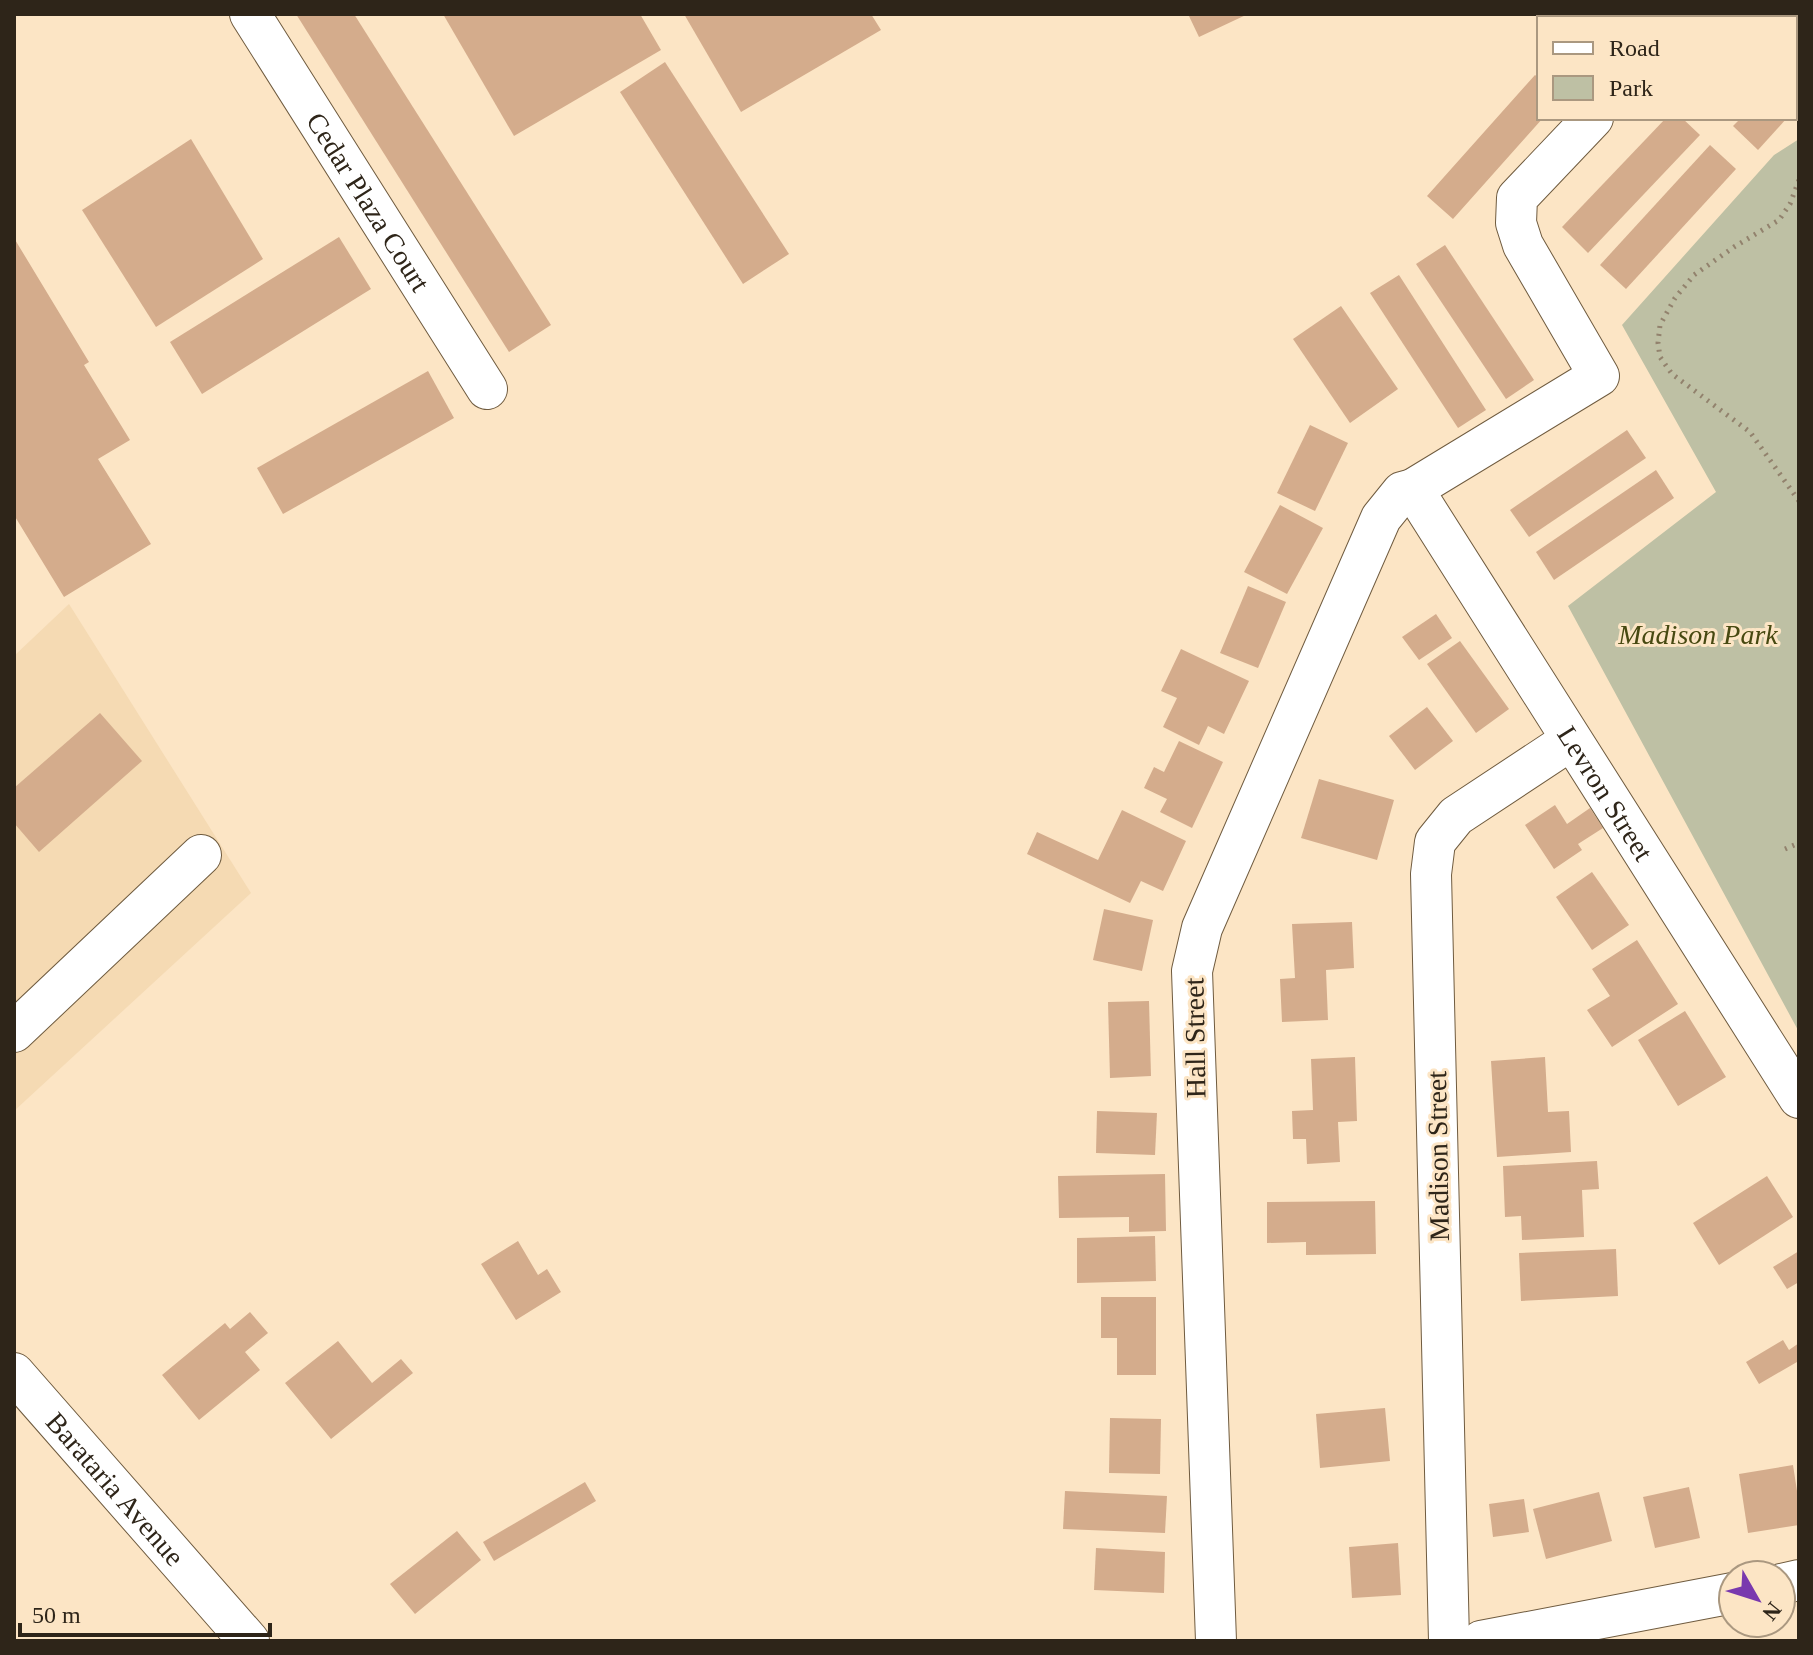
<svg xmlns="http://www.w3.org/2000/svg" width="1813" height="1655" font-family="Georgia,serif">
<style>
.built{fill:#f5dab3}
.green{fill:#bec0a4}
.building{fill:#d4ac8c}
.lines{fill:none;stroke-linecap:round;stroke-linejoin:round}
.minor-casing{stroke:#6f5b3f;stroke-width:42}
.path{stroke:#92826d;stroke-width:5;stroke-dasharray:2 6;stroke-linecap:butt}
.minor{stroke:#fff;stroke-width:40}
.labels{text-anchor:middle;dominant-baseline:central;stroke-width:6;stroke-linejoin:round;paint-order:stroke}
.street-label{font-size:28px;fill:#2e2519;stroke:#fce5c5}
.park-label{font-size:28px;font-style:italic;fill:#474911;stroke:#fce5c5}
</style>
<rect width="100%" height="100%" fill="#fce5c5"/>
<polygon class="built" points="69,604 251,893 14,1111 14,656"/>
<polygon class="green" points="1799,139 1799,1032 1568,606 1716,492 1622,325 1774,155"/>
<g class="building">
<polygon points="296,14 354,14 551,325 509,352"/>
<polygon points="443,14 640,14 661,50 514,136"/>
<polygon points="684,14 871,14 881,30 741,112"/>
<polygon points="1188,14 1248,14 1199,37"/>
<polygon points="1571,14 1618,14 1614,18 1567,18"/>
<polygon points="1767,14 1799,14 1799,33 1795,38 1795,18 1764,18"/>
<polygon points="1799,56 1799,106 1795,110 1795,60"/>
<polygon points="665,62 789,254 743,284 620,92"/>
<polygon points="1535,75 1539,78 1539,118 1543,118 1453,219 1427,196"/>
<polygon points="1666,118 1682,118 1700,135 1588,253 1562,227"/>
<polygon points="1741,118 1787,118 1758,150 1733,126"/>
<polygon points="191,139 263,259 156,327 82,210"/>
<polygon points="1710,145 1736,169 1626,289 1600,265"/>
<polygon points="339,237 371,289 202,394 170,342"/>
<polygon points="14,238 89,362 84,365 130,440 98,459 151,544 64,597 14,515"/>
<polygon points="1445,245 1534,380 1506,399 1416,264"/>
<polygon points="1399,275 1486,410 1458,428 1370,293"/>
<polygon points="1341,306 1398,389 1350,423 1293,339"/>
<polygon points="428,371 454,418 283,514 257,468"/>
<polygon points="1310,425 1348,443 1315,511 1277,493"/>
<polygon points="1627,430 1646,458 1529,537 1510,510"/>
<polygon points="1656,470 1674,498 1554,580 1536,552"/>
<polygon points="1280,505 1323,528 1287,594 1244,572"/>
<polygon points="1248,586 1286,602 1258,668 1220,653"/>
<polygon points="1436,614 1452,638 1419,660 1402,637"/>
<polygon points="1460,641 1509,709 1476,733 1427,664"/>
<polygon points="1181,649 1249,681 1224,734 1208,726 1199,745 1163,727 1177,698 1161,691"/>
<polygon points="1427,707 1453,741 1415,770 1389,736"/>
<polygon points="100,713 142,761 39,852 14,823 14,788"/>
<polygon points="1179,741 1223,762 1192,828 1160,812 1167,799 1144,788 1154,767 1164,772"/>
<polygon points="1319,779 1394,800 1377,860 1301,838"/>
<polygon points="1555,805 1567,824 1590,808 1603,828 1578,844 1582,850 1554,869 1525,825"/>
<polygon points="1122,810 1186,841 1163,891 1141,881 1130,903 1027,854 1037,832 1098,860"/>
<polygon points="1592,872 1629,925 1592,950 1556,897"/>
<polygon points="1104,909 1153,920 1142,971 1093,960"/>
<polygon points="1352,922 1354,968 1326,970 1328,1020 1282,1022 1280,979 1295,978 1292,924"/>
<polygon points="1637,940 1678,1004 1612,1047 1587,1010 1610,996 1592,969"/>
<polygon points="1149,1001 1151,1076 1110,1078 1108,1002"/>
<polygon points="1685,1011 1726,1077 1678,1106 1638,1040"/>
<polygon points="1355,1057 1357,1121 1338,1122 1340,1162 1307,1164 1306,1139 1293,1139 1292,1111 1313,1110 1311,1059"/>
<polygon points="1545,1057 1548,1112 1569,1111 1571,1152 1497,1157 1491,1061"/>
<polygon points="1097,1111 1157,1113 1155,1155 1096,1153"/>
<polygon points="1597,1161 1599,1189 1582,1190 1584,1237 1522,1240 1521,1216 1505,1217 1503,1166"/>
<polygon points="1165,1174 1166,1231 1129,1232 1129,1217 1059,1218 1058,1176"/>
<polygon points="1767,1176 1793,1217 1719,1265 1693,1223"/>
<polygon points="1375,1201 1376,1254 1306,1255 1306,1242 1267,1243 1267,1202"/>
<polygon points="1155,1236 1156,1281 1077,1283 1077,1238"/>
<polygon points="518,1241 538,1275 547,1269 561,1292 516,1320 481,1264"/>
<polygon points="1616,1249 1618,1296 1521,1301 1519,1253"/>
<polygon points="1799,1251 1799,1282 1787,1289 1773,1267"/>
<polygon points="1101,1297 1156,1297 1156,1375 1117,1375 1117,1338 1101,1338"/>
<polygon points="250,1312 268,1333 245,1352 260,1370 199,1420 162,1375 225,1323 230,1329"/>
<polygon points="1783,1340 1789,1350 1799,1343 1799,1365 1797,1362 1759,1384 1746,1362"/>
<polygon points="338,1341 372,1383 401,1359 413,1373 331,1439 285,1383"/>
<polygon points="1385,1408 1390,1461 1320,1468 1316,1414"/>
<polygon points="1110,1418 1161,1419 1160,1474 1109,1473"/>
<polygon points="1793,1465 1799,1504 1799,1525 1748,1533 1739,1474"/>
<polygon points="585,1482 596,1501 494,1561 483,1542"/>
<polygon points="1689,1487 1700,1538 1655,1548 1643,1497"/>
<polygon points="1065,1491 1167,1496 1165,1533 1063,1529"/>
<polygon points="1599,1492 1612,1541 1546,1559 1533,1509"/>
<polygon points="1524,1499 1529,1532 1493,1537 1489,1504"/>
<polygon points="457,1531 481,1560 415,1614 390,1584"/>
<polygon points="1398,1543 1401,1595 1352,1598 1349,1547"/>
<polygon points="1096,1548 1165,1552 1164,1593 1094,1590"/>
</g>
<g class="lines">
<defs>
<g id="minor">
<path id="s1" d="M250 14 487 389"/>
<polyline points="1688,18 1692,14"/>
<path id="s2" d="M1413 489 1799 1098"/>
<polyline points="14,1032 201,855"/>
<path id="s3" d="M14 1373 249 1641"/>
<polyline points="1781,1584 1799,1580"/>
<polyline points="1216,1641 1192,971 1202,928 1381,518 1402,492 1413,489 1599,376 1523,245 1516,223 1517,198 1593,118"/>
<polyline points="1449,1641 1431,874 1435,842 1456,816 1571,740"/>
<polyline points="1481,1641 1733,1593"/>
</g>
</defs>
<use href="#minor" class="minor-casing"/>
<g class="path">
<polyline points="1799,180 1790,204 1779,220 1734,247 1694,275 1675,298 1660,325 1658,343 1660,357 1672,374 1750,432 1799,501"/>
<polyline points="1785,849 1799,843"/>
</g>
<use href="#minor" class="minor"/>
</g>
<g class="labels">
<g class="street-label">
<text stroke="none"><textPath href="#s1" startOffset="222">Cedar Plaza Court</textPath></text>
<text stroke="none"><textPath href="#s2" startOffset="360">Levron Street</textPath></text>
<text transform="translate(1195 1038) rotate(-91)">Hall Street</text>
<text transform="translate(1438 1156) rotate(-91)">Madison Street</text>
<text stroke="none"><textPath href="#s3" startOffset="154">Barataria Avenue</textPath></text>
</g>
<g class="park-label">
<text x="1698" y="634">Madison Park</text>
</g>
</g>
<rect width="1813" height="1655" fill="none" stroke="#2e2519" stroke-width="32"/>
<rect x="1537" y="16" width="260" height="104" fill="#fce5c5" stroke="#aa9880" stroke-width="2"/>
<rect x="1553" y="42" width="40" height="12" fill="#ffffff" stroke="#aa9880" stroke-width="2"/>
<text x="1609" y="56" font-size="24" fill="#2e2519">Road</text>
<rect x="1553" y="76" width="40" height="24" fill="#bec0a4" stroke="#aa9880" stroke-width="2"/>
<text x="1609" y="96" font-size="24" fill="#2e2519">Park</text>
<g transform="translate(1757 1599) rotate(129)"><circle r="38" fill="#fce5c5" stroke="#aa9880" stroke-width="2"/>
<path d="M0-6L14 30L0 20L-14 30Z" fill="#7939ae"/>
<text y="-12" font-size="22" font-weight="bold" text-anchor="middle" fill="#2e2519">N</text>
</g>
<path d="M20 1623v12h250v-12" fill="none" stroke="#2e2519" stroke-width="4"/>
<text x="32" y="1623" font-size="24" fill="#2e2519" stroke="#fce5c5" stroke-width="6" paint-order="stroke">50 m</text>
</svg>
